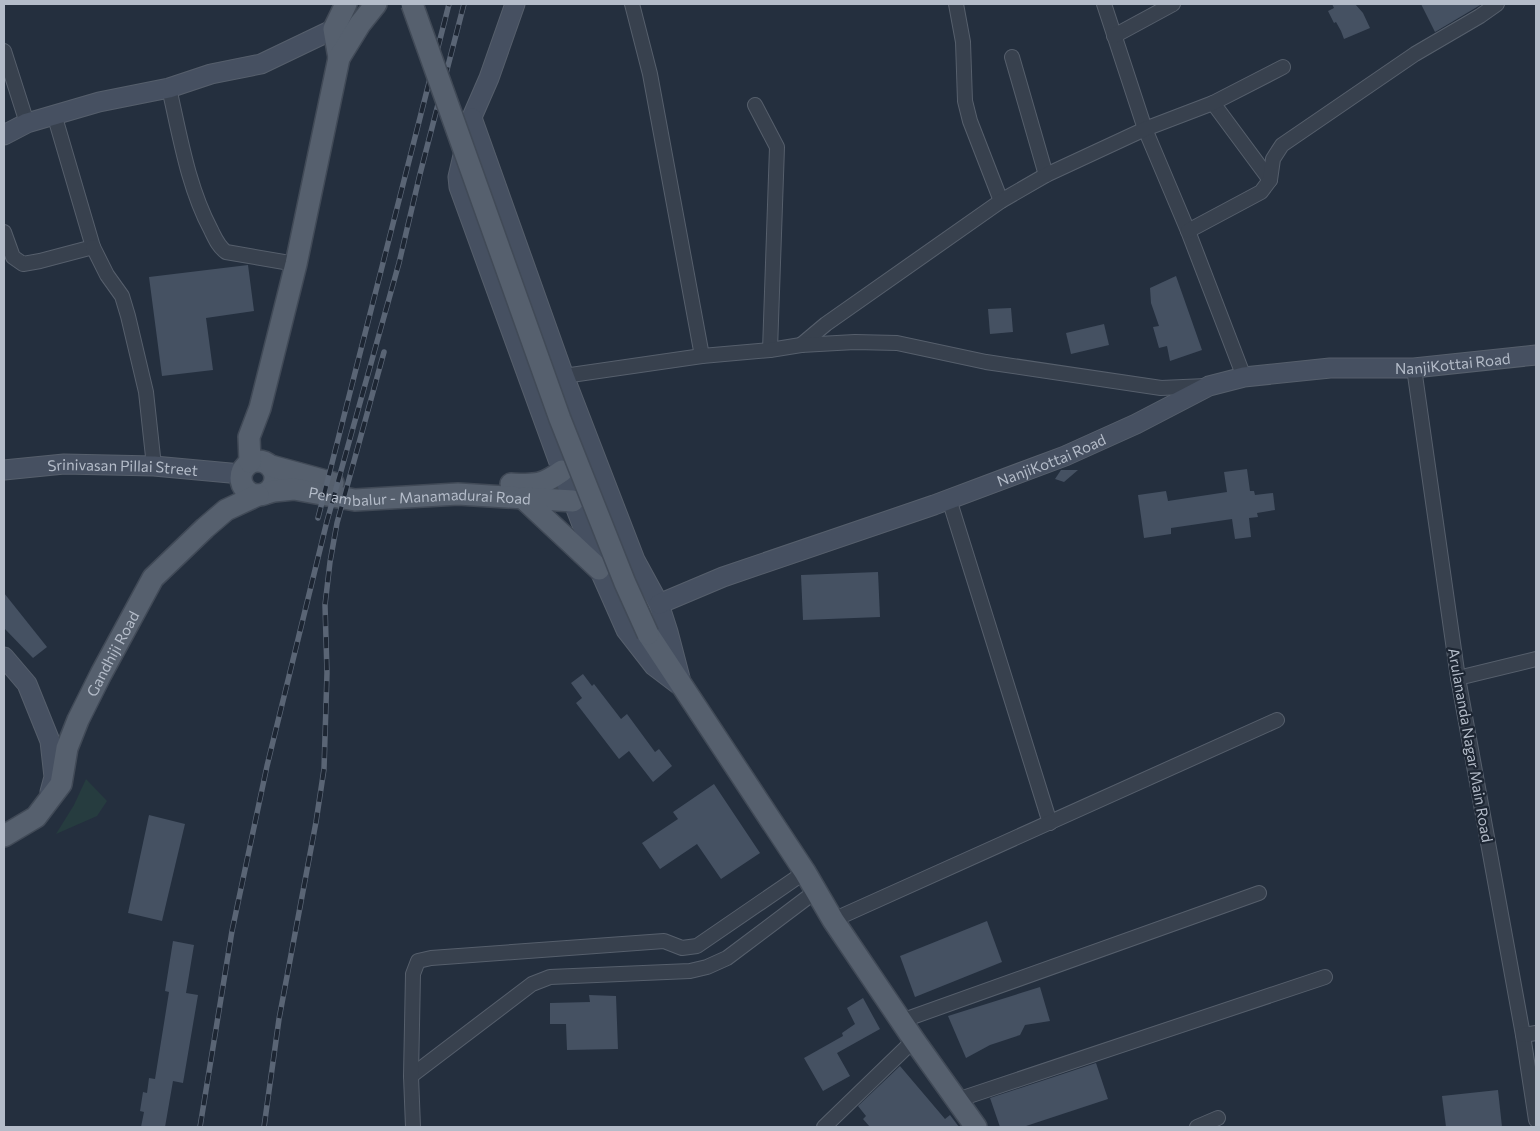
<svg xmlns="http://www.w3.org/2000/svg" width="1540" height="1131" font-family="Commissioner,sans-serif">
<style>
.grass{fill:#263c3f}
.building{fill:#455162}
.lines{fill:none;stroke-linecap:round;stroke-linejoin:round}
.street-casing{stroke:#565f6c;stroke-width:16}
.secondary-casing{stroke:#565f6c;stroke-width:21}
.primary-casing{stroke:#414a57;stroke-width:24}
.street{stroke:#38414e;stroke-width:14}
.secondary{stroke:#465061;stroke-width:19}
.primary{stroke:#56606e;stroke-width:21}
.rail-casing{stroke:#5a6575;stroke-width:5.5}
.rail{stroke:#1d2633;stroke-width:4;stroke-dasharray:11;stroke-linecap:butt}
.primary-bridge-casing{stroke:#414a57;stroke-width:24;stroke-linecap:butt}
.primary-bridge{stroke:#56606e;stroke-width:21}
.labels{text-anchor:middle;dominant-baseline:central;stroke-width:4.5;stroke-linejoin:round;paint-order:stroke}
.street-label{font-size:15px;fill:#b4bcc9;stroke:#1d2633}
</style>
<rect width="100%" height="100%" fill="#242f3e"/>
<polygon class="grass" points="86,779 107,801 97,816 56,834 74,805"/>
<g class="building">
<polygon points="1332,4 1355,4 1363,13 1370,28 1344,39 1341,31 1336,22 1334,23 1328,11 1334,8"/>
<polygon points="1421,4 1482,4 1435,32"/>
<polygon points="248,265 254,311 206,318 213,370 162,376 149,277"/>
<polygon points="1176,276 1202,350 1170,361 1167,346 1159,348 1153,327 1159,326 1151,303 1150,288"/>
<polygon points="1011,308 1013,332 990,334 988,309"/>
<polygon points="1104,324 1109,345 1071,354 1066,333"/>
<polygon points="1247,469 1250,491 1254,491 1255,495 1273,493 1275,510 1257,513 1258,517 1249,518 1251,537 1235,539 1232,519 1171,528 1171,534 1144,538 1138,495 1166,491 1168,501 1227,492 1224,472"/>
<polygon points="1061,470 1078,470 1064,482 1055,479"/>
<polygon points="878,572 880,617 803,620 801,575"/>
<polygon points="4,593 47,647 33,658 4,628"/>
<polygon points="583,674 592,686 594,684 621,719 627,714 655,752 659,749 672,766 653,782 629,751 619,759 576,703 582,698 571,683"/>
<polygon points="714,784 760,853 721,879 697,844 660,869 642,843 678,819 673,812"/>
<polygon points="149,815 185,824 162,921 128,913"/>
<polygon points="987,921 1002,962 915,997 900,956"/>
<polygon points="173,941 194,945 186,993 198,995 183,1083 173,1081 165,1127 141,1127 144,1112 140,1111 143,1092 147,1093 149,1078 155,1079 169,992 165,991"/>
<polygon points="1040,987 1050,1021 1025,1025 1020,1035 990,1045 966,1058 948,1016"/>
<polygon points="589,995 616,996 618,1049 567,1050 566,1024 550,1024 550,1003 590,1002"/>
<polygon points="863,998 880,1029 837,1053 850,1076 823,1091 804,1058 843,1036 842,1033 855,1024 847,1008"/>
<polygon points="1096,1063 1108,1099 1023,1127 1000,1127 990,1098"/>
<polygon points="900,1066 945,1119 950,1115 959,1127 870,1127 863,1119 866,1116 858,1106"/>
<polygon points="1498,1090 1502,1127 1446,1127 1442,1096"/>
</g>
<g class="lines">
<defs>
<g id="street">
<polyline points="632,4 650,74 702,356"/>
<polyline points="956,4 963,42 965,101 970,121 1001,201"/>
<polyline points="1104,4 1145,129 1188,231 1244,377"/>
<polyline points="1114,36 1173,4"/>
<polyline points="4,51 27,123"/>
<polyline points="1012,57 1046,175"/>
<path d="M169 88C180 136 188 187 211 230 215 238 218 246 226 252L296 264"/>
<polyline points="1213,103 1270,180"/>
<polyline points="755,105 777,147 770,350"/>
<polyline points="1188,231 1261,192 1270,180 1273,159 1282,145 1415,54 1480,16 1497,4"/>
<polyline points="4,232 13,257 23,264 40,261 93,247 54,114"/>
<polyline points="93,247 107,275 122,296 128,316 146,392 154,466"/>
<polyline points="801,345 826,324 1001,201 1046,175 1145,129 1213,103 1283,67"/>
<polyline points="1414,368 1458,678 1523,1035 1536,1120"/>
<polyline points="556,379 564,376 702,356 770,350 801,345 855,342 897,343 986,362 1161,388 1206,386"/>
<polyline points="949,499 1050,823"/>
<polyline points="1458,678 1536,659"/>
<polyline points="833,920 1277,720"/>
<polyline points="901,1021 1259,893"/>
<polyline points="1523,1035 1536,1033"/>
<polyline points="411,1076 532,984 550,977 690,971 707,967 727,958 816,891"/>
<polyline points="957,1100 1325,977"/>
<polyline points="413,1127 411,1076 413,974 418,961 431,958 664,941 682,948 697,946 805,872"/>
<polyline points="824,1127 914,1040"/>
<polyline points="1197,1127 1218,1118"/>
</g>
<g id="secondary">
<polyline points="515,4 489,78 472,117 458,177 459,187 573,501 599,569 626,630 654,666 679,685"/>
<polyline points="472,118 564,376 635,560 659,604 668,632 680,678"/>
<polyline points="4,135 27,123 99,102 169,88 211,74 261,64 334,29"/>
<path id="s1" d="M4 470 64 464 154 466 241 474"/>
<path id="s2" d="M659 604 723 577 934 505 1065 456 1136 424 1209 386 1244 377 1330 368H1414L1536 355"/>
<polyline points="4,657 27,684 50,741 54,777 50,792"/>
</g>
<g id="primary">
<polyline points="339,58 334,29 346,4"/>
<circle cx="258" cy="478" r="17"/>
<polyline points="250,462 249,437 260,408 296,264 339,58 360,24 376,4"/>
<polyline points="271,466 333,483"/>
<path d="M511 484C536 485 541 486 562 471"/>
<path id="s3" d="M267 493 274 491 294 489 355 500 458 494 573 501"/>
<polyline points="523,498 599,569"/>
<polyline points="648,634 805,872 833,920 914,1040 976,1127"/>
<path id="s4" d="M4 836 36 817 61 784 67 748 78 720 101 674 153 578 205 528 226 510 258 495"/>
</g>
</defs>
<use href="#street" class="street-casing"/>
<use href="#secondary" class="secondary-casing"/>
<use href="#primary" class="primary-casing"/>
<use href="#street" class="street"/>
<use href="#secondary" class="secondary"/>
<use href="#primary" class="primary"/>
<defs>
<g id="rail">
<polyline points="318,518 449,4"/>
<polyline points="200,1127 232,931 267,766 327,521 399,263 420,174 464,4"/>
<polyline points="264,1127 279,1019 316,822 324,769 327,673 325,605 330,562 337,523 384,352"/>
</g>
</defs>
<use href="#rail" class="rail-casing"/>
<use href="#rail" class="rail"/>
<defs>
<polyline id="primary-bridge" points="412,4 560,419 625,583 648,634"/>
</defs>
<use href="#primary-bridge" class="primary-bridge-casing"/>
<use href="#primary-bridge" class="primary-bridge"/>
</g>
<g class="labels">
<g class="street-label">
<text stroke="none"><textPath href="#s2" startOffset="838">NanjiKottai Road</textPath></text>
<text stroke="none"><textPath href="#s2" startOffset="418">NanjiKottai Road</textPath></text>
<text stroke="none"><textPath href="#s1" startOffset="119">Srinivasan Pillai Street</textPath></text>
<text stroke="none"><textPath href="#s3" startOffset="154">Perambalur - Manamadurai Road</textPath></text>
<text stroke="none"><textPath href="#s4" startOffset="220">Gandhiji Road</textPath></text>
<text transform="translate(1471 745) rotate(80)">Arulananda Nagar Main Road</text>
</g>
</g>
<rect width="1540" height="1131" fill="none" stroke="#b4bcc9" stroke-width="10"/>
</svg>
